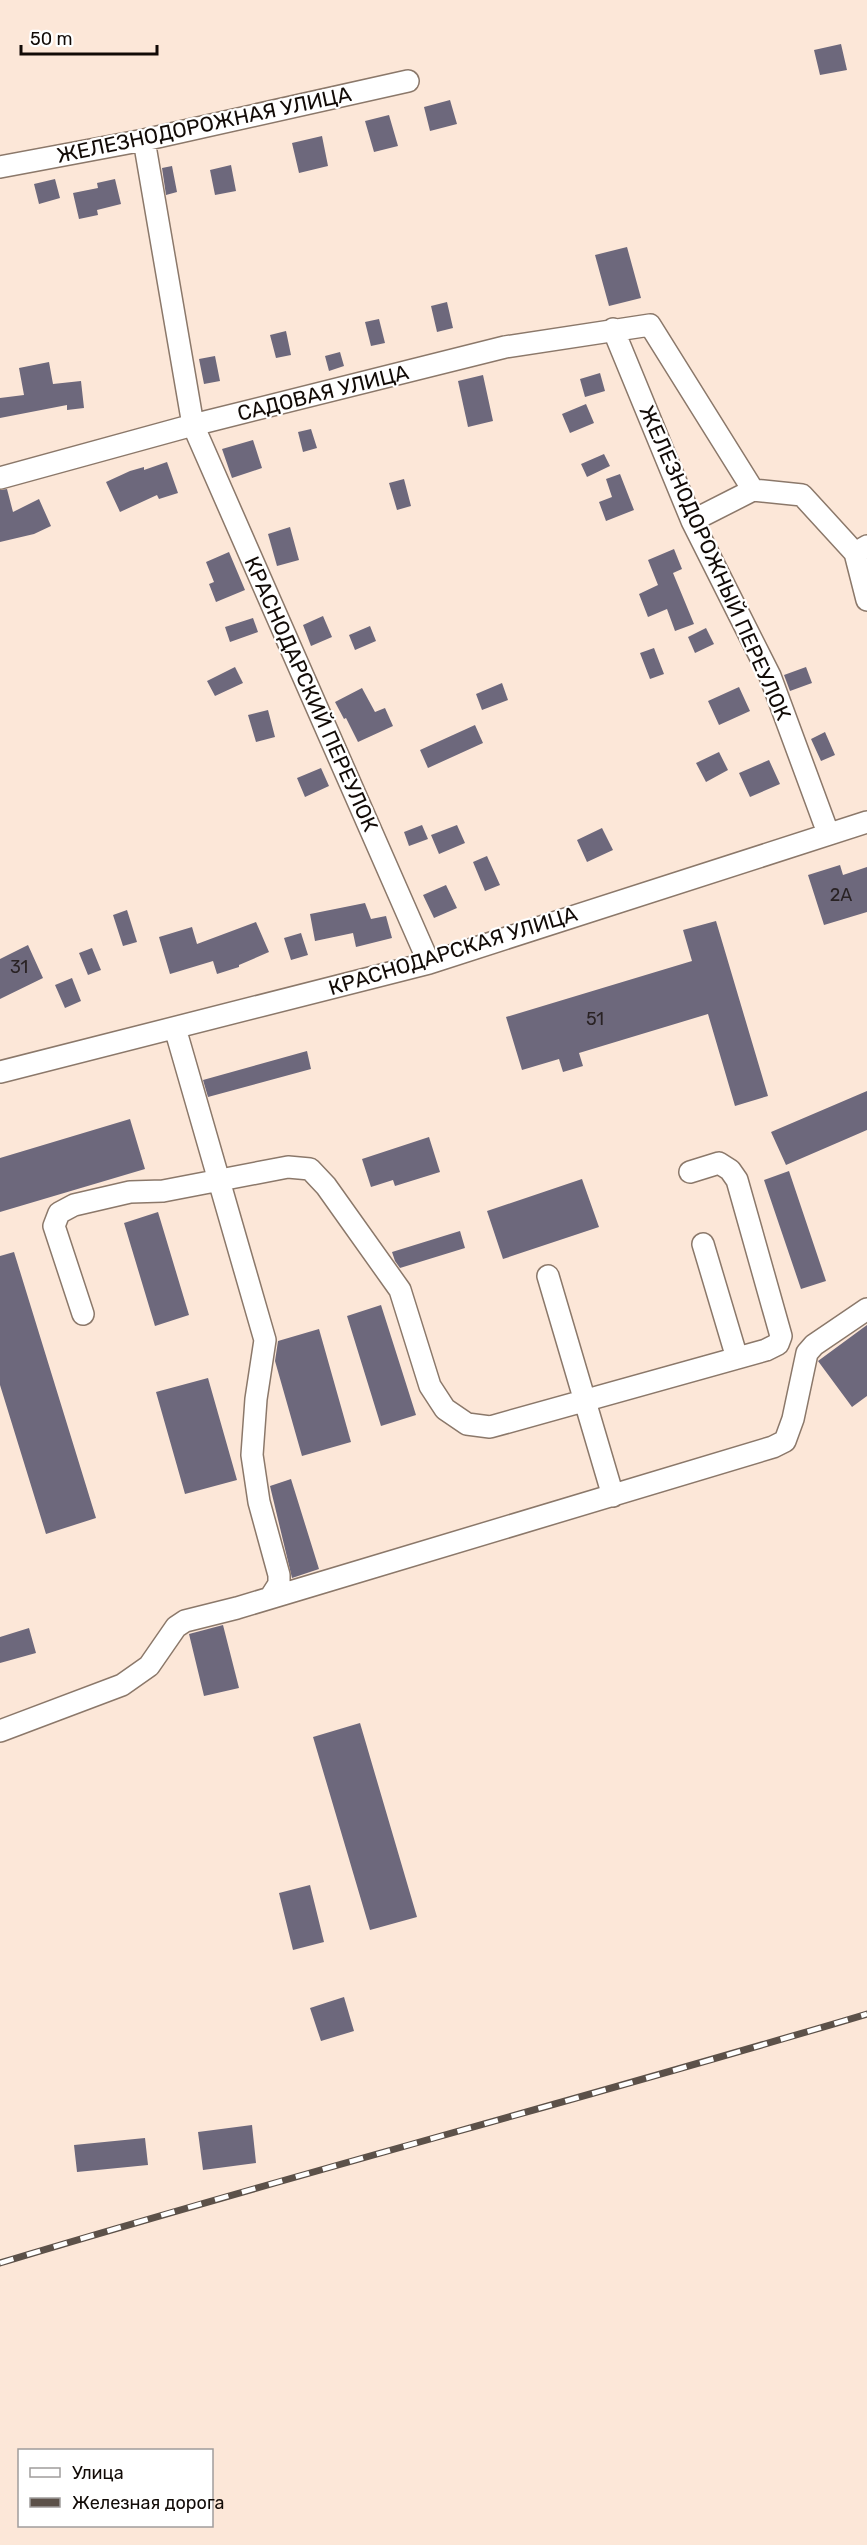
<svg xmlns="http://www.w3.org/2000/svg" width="867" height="2545" font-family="Rubik,sans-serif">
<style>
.building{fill:#6d687c}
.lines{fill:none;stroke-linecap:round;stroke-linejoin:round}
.minor-casing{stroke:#8b786a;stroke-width:24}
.minor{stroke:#fff;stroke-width:21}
.rail-casing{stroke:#5c5149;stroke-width:7}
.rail{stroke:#fff;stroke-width:4.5;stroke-dasharray:14;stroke-linecap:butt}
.labels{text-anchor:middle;stroke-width:4.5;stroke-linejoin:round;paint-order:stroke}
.number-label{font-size:18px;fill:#292224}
.street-label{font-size:21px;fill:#120b07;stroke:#fff}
</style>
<rect width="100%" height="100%" fill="#fce7d8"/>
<path class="building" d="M841,44L847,70L820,75L814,50Z
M450,100L457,124L430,131L424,107Z
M389,115L398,146L374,152L365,121Z
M322,136L328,166L299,173L292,143Z
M231,165L236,191L215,195L210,170Z
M172,166L177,192L166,195L162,168Z
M55,179L60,198L39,204L34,184Z
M115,179L121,204L97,210L98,215L79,219L73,193L98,188L97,183Z
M627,247L641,298L609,306L595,255Z
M447,302L453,328L437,332L431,306Z
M379,319L385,343L371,346L365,322Z
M286,331L291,355L276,358L270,335Z
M340,352L344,366L329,371L325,356Z
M215,356L220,381L204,384L199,359Z
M49,362L53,384L81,381L84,408L67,410V405L0,418V398L24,395L19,368Z
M600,373L605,391L585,397L580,379Z
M483,375L493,421L468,427L458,381Z
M586,404L594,423L570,433L562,414Z
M311,429L317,448L303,452L298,432Z
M253,440L262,468L232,478L222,449Z
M604,454L610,466L587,477L581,464Z
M167,462L178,493L159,499L157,495L120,512L106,482L130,471L144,467V470Z
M620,474L634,510L606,521L599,502L612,497L606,479Z
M404,479L411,506L397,510L389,483Z
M7,489L13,512L39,499L51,526L34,534L0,542V490Z
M290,527L299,560L277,566L268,534Z
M674,549L682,569L673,573L694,624L675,631L667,609L648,617L639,594L658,585L648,560Z
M229,552L245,590L216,602L209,584L214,582L206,562Z
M323,616L332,637L311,646L303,625Z
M253,618L258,632L230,642L225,627Z
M370,626L376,641L355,650L349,635Z
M706,628L714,644L695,653L688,637Z
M654,648L664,674L650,679L640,653Z
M235,667L243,683L215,696L207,681Z
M806,667L812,683L790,691L784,675Z
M502,683L508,700L482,710L476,694Z
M739,687L750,711L719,725L708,701Z
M362,688L375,712L385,708L393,726L358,742L346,718L344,719L335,702Z
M268,710L275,737L256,742L248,715Z
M475,725L483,743L428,768L420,750Z
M825,732L835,755L821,761L811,739Z
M719,752L728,770L706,782L696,763Z
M769,760L780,784L750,797L739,773Z
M321,768L329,786L305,797L297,778Z
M422,825L428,839L409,846L404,832Z
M457,825L465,843L439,854L431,835Z
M602,828L613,850L587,862L577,840Z
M487,856L500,885L485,891L473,862Z
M840,865L843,875L867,867V912L824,925L808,875Z
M446,885L457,908L434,918L423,895Z
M365,903L371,919L386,916L392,938L356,947L353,933L315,941L310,914Z
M127,910L137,942L123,946L113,915Z
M716,921L768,1096L735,1106L708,1014L579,1053L583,1066L563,1072L559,1059L522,1070L506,1017L692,961L683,930Z
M256,922L269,952L239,965V967L217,974L213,961L170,974L159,937L192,927L197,944Z
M301,933L308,955L291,960L284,938Z
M28,945L43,978L0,999V959Z
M92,948L101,970L88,975L79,953Z
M72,978L81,1001L65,1008L55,985Z
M307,1051L311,1069L208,1097L203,1080Z
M867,1091V1130L786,1165L771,1132Z
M130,1119L145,1169L0,1212V1158Z
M429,1137L440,1172L395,1186L393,1180L371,1187L362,1159Z
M789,1171L826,1281L801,1289L764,1180Z
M582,1179L599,1227L503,1259L487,1211Z
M158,1212L189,1315L155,1326L124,1223Z
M460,1231L465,1248L400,1268L395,1261L392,1252Z
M14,1252L96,1518L46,1534L0,1385V1256Z
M381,1305L416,1415L381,1426L347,1316Z
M867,1325V1396L852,1407L818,1361Z
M319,1329L351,1442L302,1456L275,1361L278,1341Z
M208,1378L237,1480L185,1494L156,1392Z
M291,1479L319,1569L292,1578L270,1486Z
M223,1625L239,1688L204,1696L189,1634Z
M29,1628L36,1653L0,1663V1637Z
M360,1723L417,1917L370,1930L313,1737Z
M310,1885L324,1942L293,1950L279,1893Z
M344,1997L354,2031L321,2041L310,2008Z
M252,2125L256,2163L203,2170L198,2132Z
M145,2138L148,2165L77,2172L74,2145Z"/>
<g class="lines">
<defs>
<path id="minor" d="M144,140L193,425L429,963
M0,167L144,140L408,81
M613,329L692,521L770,676L828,833
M0,478L193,425L505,347L650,325L753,490
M692,521L753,490L802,495L855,553L867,546
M855,553L867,600
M175,1028L265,1340L256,1399L252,1455L259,1502L279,1575V1584L270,1598
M0,1072L429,963L867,822
M703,1244L737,1358
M548,1276L613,1496
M83,1314L54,1226L59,1213L74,1205L130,1192L163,1191L288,1167L310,1169L326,1186L400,1290L430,1386L445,1409L467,1424L490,1427L766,1350L778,1344L781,1336L737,1180L730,1170L719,1163L690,1172
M0,1731L122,1685L149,1666L176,1627L185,1621L237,1608L773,1447L785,1441L793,1419L807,1353L814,1345L867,1309"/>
</defs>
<use href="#minor" class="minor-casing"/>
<use href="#minor" class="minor"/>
<defs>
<path id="rail" d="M0,2263C288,2176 579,2100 867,2014"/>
</defs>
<use href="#rail" class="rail-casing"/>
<use href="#rail" class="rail"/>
</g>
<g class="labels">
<g class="number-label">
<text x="841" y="901">2А</text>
<text x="19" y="973">31</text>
<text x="595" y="1025">51</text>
</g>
<g class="street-label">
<text transform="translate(204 125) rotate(-12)" y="7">ЖЕЛЕЗНОДОРОЖНАЯ УЛИЦА</text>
<text transform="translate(323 393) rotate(-14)" y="7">САДОВАЯ УЛИЦА</text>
<text transform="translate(715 563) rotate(66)" y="7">ЖЕЛЕЗНОДОРОЖНЫЙ ПЕРЕУЛОК</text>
<text transform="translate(311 694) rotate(66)" y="7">КРАСНОДАРСКИЙ ПЕРЕУЛОК</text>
<text transform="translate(453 951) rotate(-17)" y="7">КРАСНОДАРСКАЯ УЛИЦА</text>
</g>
</g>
<rect x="18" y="2449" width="195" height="78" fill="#ffffff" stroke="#a09d9c" stroke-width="1.5"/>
<rect x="30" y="2468" width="30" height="9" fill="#ffffff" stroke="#a09d9c" stroke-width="1.5"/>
<text x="72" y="2479" font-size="18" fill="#120b07">Улица</text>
<rect x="30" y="2498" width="30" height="9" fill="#5c5149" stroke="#a09d9c" stroke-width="1.5"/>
<text x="72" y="2509" font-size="18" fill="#120b07">Железная дорога</text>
<path d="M21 45v9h136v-9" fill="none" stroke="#120b07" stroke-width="3"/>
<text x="30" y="45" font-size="18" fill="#120b07" stroke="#ffffff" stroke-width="4.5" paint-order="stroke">50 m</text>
</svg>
